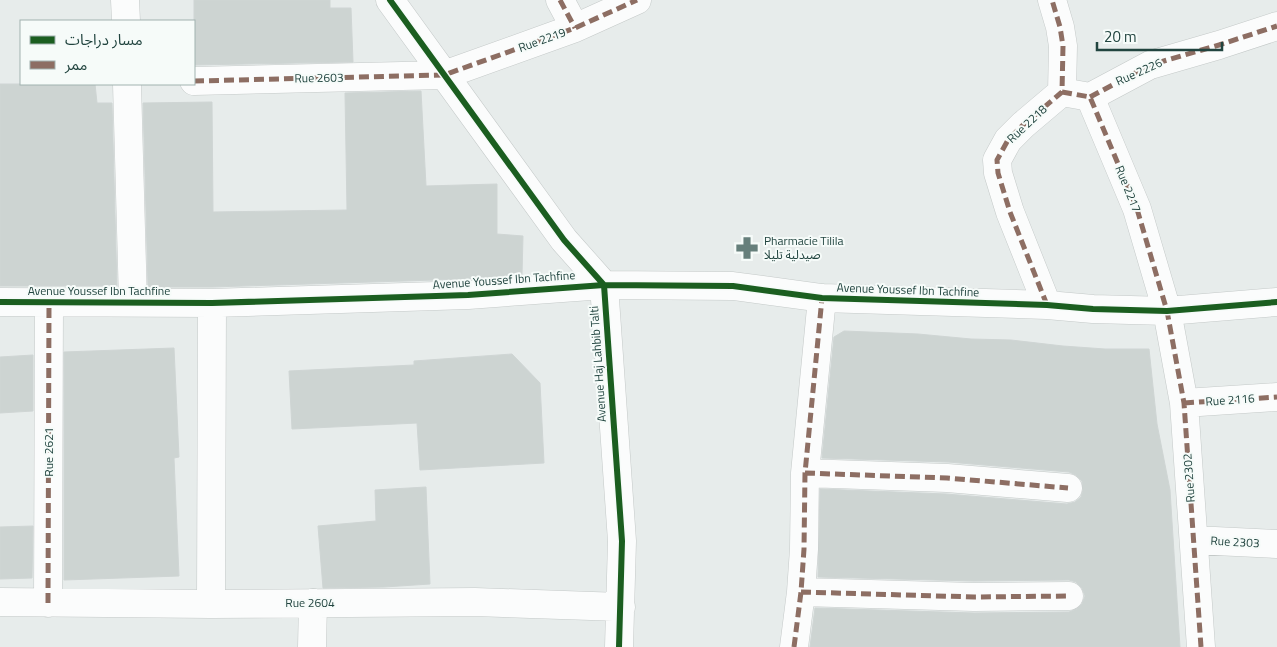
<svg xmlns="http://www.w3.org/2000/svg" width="1277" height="647" font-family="'Titillium Web','Noto Sans Arabic',sans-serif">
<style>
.building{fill:#cdd4d2;stroke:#cfd5d4}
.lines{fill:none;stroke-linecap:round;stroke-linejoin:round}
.minor-casing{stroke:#c4c9c8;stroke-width:29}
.minor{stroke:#fbfcfc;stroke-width:28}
.quiet{stroke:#8d6e63;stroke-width:5;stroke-dasharray:10 5;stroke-linecap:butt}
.cycleway-casing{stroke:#f6fbf9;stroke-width:9}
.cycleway{stroke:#1b5e20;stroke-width:6}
.labels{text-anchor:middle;stroke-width:4;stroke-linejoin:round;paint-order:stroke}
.street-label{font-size:12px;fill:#21443f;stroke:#f6fbf9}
.poi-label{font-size:12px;fill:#21443f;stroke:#f6fbf9;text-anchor:start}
</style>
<rect width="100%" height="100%" fill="#e7eceb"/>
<path class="building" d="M194,0H330V8H351L353,62L194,65Z
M0,84H95L97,103H112L117,286H0Z
M421,91L426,186L497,184V234L523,236L522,275L467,279L212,287H148L143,103L212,102L213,212L347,210L345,93Z
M844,331L918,334L971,339L1011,340L1063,346L1105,349H1149L1157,424L1170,490L1180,647H810L815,608L974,613L1069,612L1077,609L1082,604L1085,596L1082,588L1076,582L1069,580L974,581L818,577L820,489L946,494L1067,504L1075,502L1081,497L1083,490L1082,481L1076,475L1069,472L948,462L822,458L834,337Z
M174,348L179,457L174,458L179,576L64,580V352Z
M512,354L540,383L544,463L420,470L417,423L292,429L289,371L414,365V361Z
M33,355V411L0,413V357Z
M426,487L430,584L384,587L323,588L318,526L376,521L375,490Z
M33,526L32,578L0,579V527Z"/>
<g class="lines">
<defs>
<path id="minor" d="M125,0L126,21
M390,0L564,240L604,285L622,541L619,647
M560,0L575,28
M194,81L444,75L575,28L637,0
M127,84L133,302
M1062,92L1090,97L1137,209L1167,311L1184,403L1201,647
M1090,97L1150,65L1219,45L1277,26
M0,302L212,303L468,295L604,285L733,286L822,298L1047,305L1093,309L1167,311L1277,302
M1047,305L1010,212L998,173L997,160L1008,140L1023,125L1062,92L1063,46L1060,27L1052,0
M1184,403L1277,397
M805,473L947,478L1068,488
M1194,540L1277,544
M801,592L974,597L1069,596
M0,602L211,604L475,602L621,607
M48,603L49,302
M211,604L212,303
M312,647L313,603
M794,647L801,592L804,549L805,473L822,298"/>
</defs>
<use href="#minor" class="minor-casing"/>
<use href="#minor" class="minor"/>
<path class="quiet" d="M560,0L575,28
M194,81L444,75L575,28L637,0
M1062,92L1090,97L1137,209L1167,311L1184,403L1201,647
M1090,97L1150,65L1219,45L1277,26
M1047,305L1010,212L998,173L997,160L1008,140L1023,125L1062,92L1063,46L1060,27L1052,0
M1184,403L1277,397
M805,473L947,478L1068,488
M801,592L974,597L1069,596
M48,603L49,302
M794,647L801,592L804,549L805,473L822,298"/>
<defs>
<path id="cycleway" d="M390,0L564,240L604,285L622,541L619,647
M0,302L212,303L468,295L604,285L733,286L822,298L1047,305L1093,309L1167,311L1277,302"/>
</defs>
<use href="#cycleway" class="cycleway-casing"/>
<use href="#cycleway" class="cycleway"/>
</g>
<defs>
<symbol id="pharmacy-bare" viewBox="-9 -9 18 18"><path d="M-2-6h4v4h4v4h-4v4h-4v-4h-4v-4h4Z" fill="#667f7b" stroke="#f6fbf9" stroke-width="2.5" paint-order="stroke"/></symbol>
</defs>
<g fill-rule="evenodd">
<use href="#pharmacy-bare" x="731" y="232" width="32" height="32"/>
</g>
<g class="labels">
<g class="street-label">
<text transform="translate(542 40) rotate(-20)" y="4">Rue 2219</text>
<text transform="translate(1139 72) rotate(-24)" y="4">Rue 2226</text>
<text transform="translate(319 78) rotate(-1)" y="4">Rue 2603</text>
<text transform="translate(1027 124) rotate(-43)" y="4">Rue 2218</text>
<text transform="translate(1128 189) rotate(68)" y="4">Rue 2217</text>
<text transform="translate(504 280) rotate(-4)" y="4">Avenue Youssef Ibn Tachfine</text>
<text transform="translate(908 290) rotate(2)" y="4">Avenue Youssef Ibn Tachfine</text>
<text x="99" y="295">Avenue Youssef Ibn Tachfine</text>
<text transform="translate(598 364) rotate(-94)" y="4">Avenue Haj Lahbib Talti</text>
<text transform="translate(1230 400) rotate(-4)" y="4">Rue 2116</text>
<text transform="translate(49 452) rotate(-90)" y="4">Rue 2621</text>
<text transform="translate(1189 478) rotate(-94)" y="4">Rue 2302</text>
<text transform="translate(1235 542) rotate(3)" y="4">Rue 2303</text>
<text x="310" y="607">Rue 2604</text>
</g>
<g class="poi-label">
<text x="764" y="245">Pharmacie Tilila<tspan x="764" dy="14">صيدلية تليلا</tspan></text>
</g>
</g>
<rect x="20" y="20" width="175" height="65" fill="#f6fbf9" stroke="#a1b2af"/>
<rect x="30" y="36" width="25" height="8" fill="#1b5e20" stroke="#a1b2af"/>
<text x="65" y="45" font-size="15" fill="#21443f">مسار دراجات</text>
<rect x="30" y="61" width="25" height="8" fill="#8d6e63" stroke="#a1b2af"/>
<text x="65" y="70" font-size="15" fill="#21443f">ممر</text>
<path d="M1097 42v8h125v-8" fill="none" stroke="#21443f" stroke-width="2.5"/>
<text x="1104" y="42" font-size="15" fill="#21443f" stroke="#f6fbf9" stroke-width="4" paint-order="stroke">20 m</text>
</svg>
